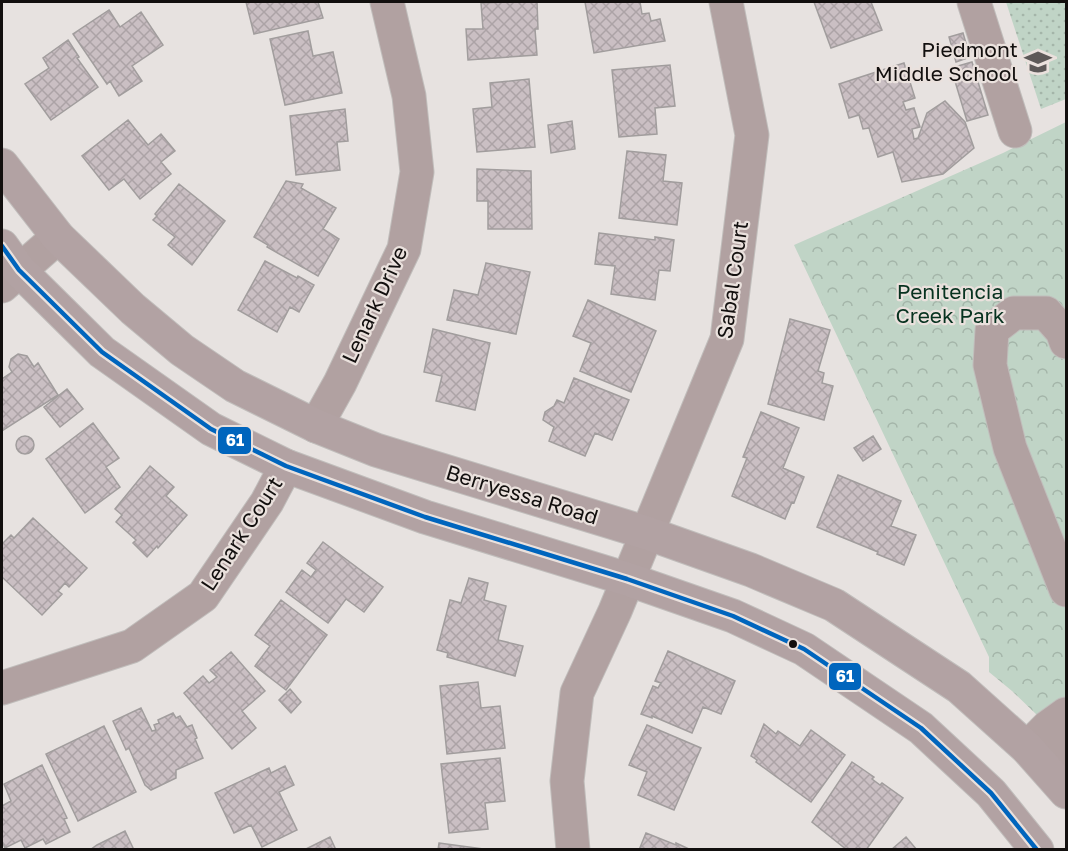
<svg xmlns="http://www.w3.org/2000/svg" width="1068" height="851" font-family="'Golos Text',sans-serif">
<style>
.grass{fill:url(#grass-dots)}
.park{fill:url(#park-crowns)}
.building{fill:url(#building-cross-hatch);stroke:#a19d9d;stroke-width:1.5}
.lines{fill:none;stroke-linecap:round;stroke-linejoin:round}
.minor-casing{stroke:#c0bdbb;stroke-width:35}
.major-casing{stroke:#c0bdbb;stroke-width:35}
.minor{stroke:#b1a1a1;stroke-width:33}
.major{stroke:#b2a2a3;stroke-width:33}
.bus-1-casing{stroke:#eae1dd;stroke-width:9}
.bus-1{stroke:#0065bd;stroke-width:4.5}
.bus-dot{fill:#120f0e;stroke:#eae1dd;stroke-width:2}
.labels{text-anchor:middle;stroke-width:4.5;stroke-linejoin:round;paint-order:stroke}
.poi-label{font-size:21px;fill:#120f0e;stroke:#eae1dd;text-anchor:end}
.street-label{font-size:21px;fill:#120f0e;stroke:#eae1dd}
.park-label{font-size:21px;fill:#07321f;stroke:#eae1dd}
.line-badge{stroke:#eae1dd;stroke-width:2}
.badge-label{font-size:16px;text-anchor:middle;font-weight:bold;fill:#fff}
</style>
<defs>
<pattern id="grass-dots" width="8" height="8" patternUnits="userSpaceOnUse" patternTransform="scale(1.5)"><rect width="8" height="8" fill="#c0d4c6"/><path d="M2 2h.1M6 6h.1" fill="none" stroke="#a4b5a9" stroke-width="1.8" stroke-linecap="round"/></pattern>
<pattern id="park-crowns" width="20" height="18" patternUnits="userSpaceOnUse" patternTransform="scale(1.5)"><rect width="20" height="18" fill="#c0d4c6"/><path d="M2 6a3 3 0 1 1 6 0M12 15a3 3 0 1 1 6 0" fill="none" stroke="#a4b5a9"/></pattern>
<pattern id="building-cross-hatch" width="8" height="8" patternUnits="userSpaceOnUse" patternTransform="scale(1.5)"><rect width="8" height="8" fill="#cabfc3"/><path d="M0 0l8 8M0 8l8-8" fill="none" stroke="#aca3a6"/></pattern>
</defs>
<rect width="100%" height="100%" fill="#e7e2e0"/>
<path class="grass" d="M1006,2H1066V99L1041,109Z"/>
<path class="park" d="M1066,122V743L1012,691L989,672V657L794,245L1003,153Z"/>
<path class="building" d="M246,2H318L323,18L254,34Z
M506,2H537L538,29H535L537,55L468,60L466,29H483L481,3Z
M585,2H640L642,14L649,13L651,21L660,19L665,41L594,53Z
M814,2H871L882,30L831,48Z
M109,10L120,27L141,12L163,45L132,66L142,81L119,96L110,81L107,84L73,34Z
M308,31L313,56L333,52L342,93L285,105L270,39Z
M963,33L970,57L956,62L949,37Z
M68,40L79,57L77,58L98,87L51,120L25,84L49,68L43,58Z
M972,62L988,115L967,121L951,68Z
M904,63L915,98L903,102L906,110L914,108L920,127L912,129L914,139L918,138L927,113L945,101L965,122L974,148L943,174L902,182L893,152L878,157L869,128L863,129L859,115L849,118L839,84Z
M670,65L675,106L655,108L657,134L619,137L612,70Z
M529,79L535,147L477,152L473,109L492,107L490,83Z
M345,109L348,141L337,142L340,170L296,175L290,116Z
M128,120L148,145L161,134L175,151L161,162L171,174L140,199L124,179L109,190L82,156Z
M572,121L575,149L551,153L548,125Z
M627,151L666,155L663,181L682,183L677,225L619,218Z
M477,169L531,171L532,229H488V201H477Z
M286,181L303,184L301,188L336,208L323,229L339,239L318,276L267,247L268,245L254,237Z
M179,184L225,221L192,265L168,245L175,237L153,220L157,216L155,214Z
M599,233L655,240V237L674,240L670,271L659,270L655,300L611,294L615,266L595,264Z
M265,261L297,278L298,276L314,285L299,312L290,307L277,332L238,310Z
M486,263L530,272L516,334L447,320L454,290L478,295Z
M588,300L656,331L631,392L580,371L591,343L573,336Z
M790,319L830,330L818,371L824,373L822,383L833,386L824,420L768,404Z
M433,329L490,343L475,410L436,401L442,376L424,372Z
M18,354L27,356L34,367L38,363L58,395L2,431V379L12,372L9,367L11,359Z
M574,378L629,400L612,440L595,433L585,456L549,441L554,427L543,420L545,412L554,406L557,400L564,403Z
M67,389L83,409L60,427L44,407Z
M761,412L799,428L783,468L804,477L794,503L792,502L785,519L732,496L747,458L743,457Z
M93,423L119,458L106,467L120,487L85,513L46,459Z
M873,436L881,449L863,461L854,448Z
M16 445a9 9 0 1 1 18 0a9 9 0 1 1-18 0Z
M150,466L174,487L166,496L187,515L158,548L157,546L147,557L133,543L136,540L116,522L122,515L115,509Z
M838,475L901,501L891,526L916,535L904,565L877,554L878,552L817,527Z
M33,518L87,568L69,587L65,583L58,591L62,594L42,615L2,577V544L11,535L14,538Z
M323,542L383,587L364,612L346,599L328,623L286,592L302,570L311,577L316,570L307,563Z
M469,578L488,583L484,600L506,606L498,640L523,646L515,676L447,657L448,653L437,650L450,600L461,603Z
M281,600L327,635L286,690L255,666L270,646L255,635Z
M668,651L735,681L721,714L703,707L692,733L652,716V718L641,714L653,686L658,688L661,683L655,681Z
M231,652L265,691L242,711L256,728L232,749L184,693L203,676L209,683L217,677L210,670Z
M478,682L481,708L500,706L505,748L447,754L440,686Z
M290,689L301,702L291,713L279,700Z
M141,708L152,731L156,730L154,725L159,723L158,720L173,713L176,718L180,716L187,727L192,725L197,738L195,739L203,758L176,770V778L151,790L145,785L129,748L126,750L113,721Z
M764,724L776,734L778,731L800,746L811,730L845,755L811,802L756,762L757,760L751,756Z
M647,725L701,748L674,810L638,795L647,772L629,765Z
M104,726L136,792L78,821L46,754Z
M500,758L505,801L485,803L488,829L449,833L441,764Z
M852,762L874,777L872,779L880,785L882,783L903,798L866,850H847L812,822Z
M42,765L67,818L64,819L70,832L46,844L43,839L25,848L21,840L5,848L2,841V806L11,801L4,784Z
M285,766L294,785L279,792L297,830L262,847L251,825L234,833L215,793L269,768L271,773Z
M125,831L134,850H90L97,845Z
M646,833L676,845V843L691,850H639Z
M330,837L336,850H304Z
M906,837L917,850H891Z
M439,843L491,850H438Z"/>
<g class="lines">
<defs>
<path id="minor" d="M974,2L1015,131
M2,286L58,237
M1066,342L1062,331L1046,313H1014L992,330L990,365L1010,448L1066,590
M316,426L340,383L404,249L417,172L409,96L387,2
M2,688L132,646L203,596L267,502L286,466
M1027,748L1048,727L1066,714
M1048,770L1066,749
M573,850L567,781L577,693L615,611L727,339L752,135L726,2"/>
<path id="major" d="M2,165L58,237L133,309L182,350L235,386L316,426L376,450L647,533L751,570L834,605L959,687L1027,748L1066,792
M2,246L19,270L102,352L211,429L286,466L425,517L627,579L733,616L804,649L921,728L991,793L1037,850"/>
</defs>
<use href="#minor" class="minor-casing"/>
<use href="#major" class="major-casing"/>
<use href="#minor" class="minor"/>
<use href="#major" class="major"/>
<defs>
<path id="bus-1" d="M2,246L19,270L102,352L211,429L286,466L425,517L627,579L733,616L804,649L921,728L991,793L1037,850"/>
</defs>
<use href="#bus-1" class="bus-1-casing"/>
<use href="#bus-1" class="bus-1"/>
</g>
<defs>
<symbol id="school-bare" viewBox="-9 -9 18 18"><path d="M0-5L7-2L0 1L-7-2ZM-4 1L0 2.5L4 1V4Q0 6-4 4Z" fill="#5d5958" stroke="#eae1dd" stroke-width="2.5" paint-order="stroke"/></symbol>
</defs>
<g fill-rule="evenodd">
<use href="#school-bare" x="1019" y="43" width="38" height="38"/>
</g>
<circle class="bus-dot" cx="793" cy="644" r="5"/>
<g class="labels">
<g class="poi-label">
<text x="1018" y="57">Piedmont<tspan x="1018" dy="24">Middle School</tspan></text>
</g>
<g class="street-label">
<text transform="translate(733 280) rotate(-82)" y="7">Sabal Court</text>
<text transform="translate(375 305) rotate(-65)" y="7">Lenark Drive</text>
<text transform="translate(522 495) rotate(17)" y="7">Berryessa Road</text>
<text transform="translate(242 534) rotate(-57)" y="7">Lenark Court</text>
</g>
<g class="park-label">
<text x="950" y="299">Penitencia<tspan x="950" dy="24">Creek Park</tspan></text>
</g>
</g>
<g class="line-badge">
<rect x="217" y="426" width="35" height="29" rx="6" fill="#0065bd"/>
<rect x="828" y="662" width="34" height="29" rx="6" fill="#0065bd"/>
</g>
<g class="badge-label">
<text x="235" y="446">61</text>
<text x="845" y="682">61</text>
</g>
<rect width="1068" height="851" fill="none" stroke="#120f0e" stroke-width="6"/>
</svg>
